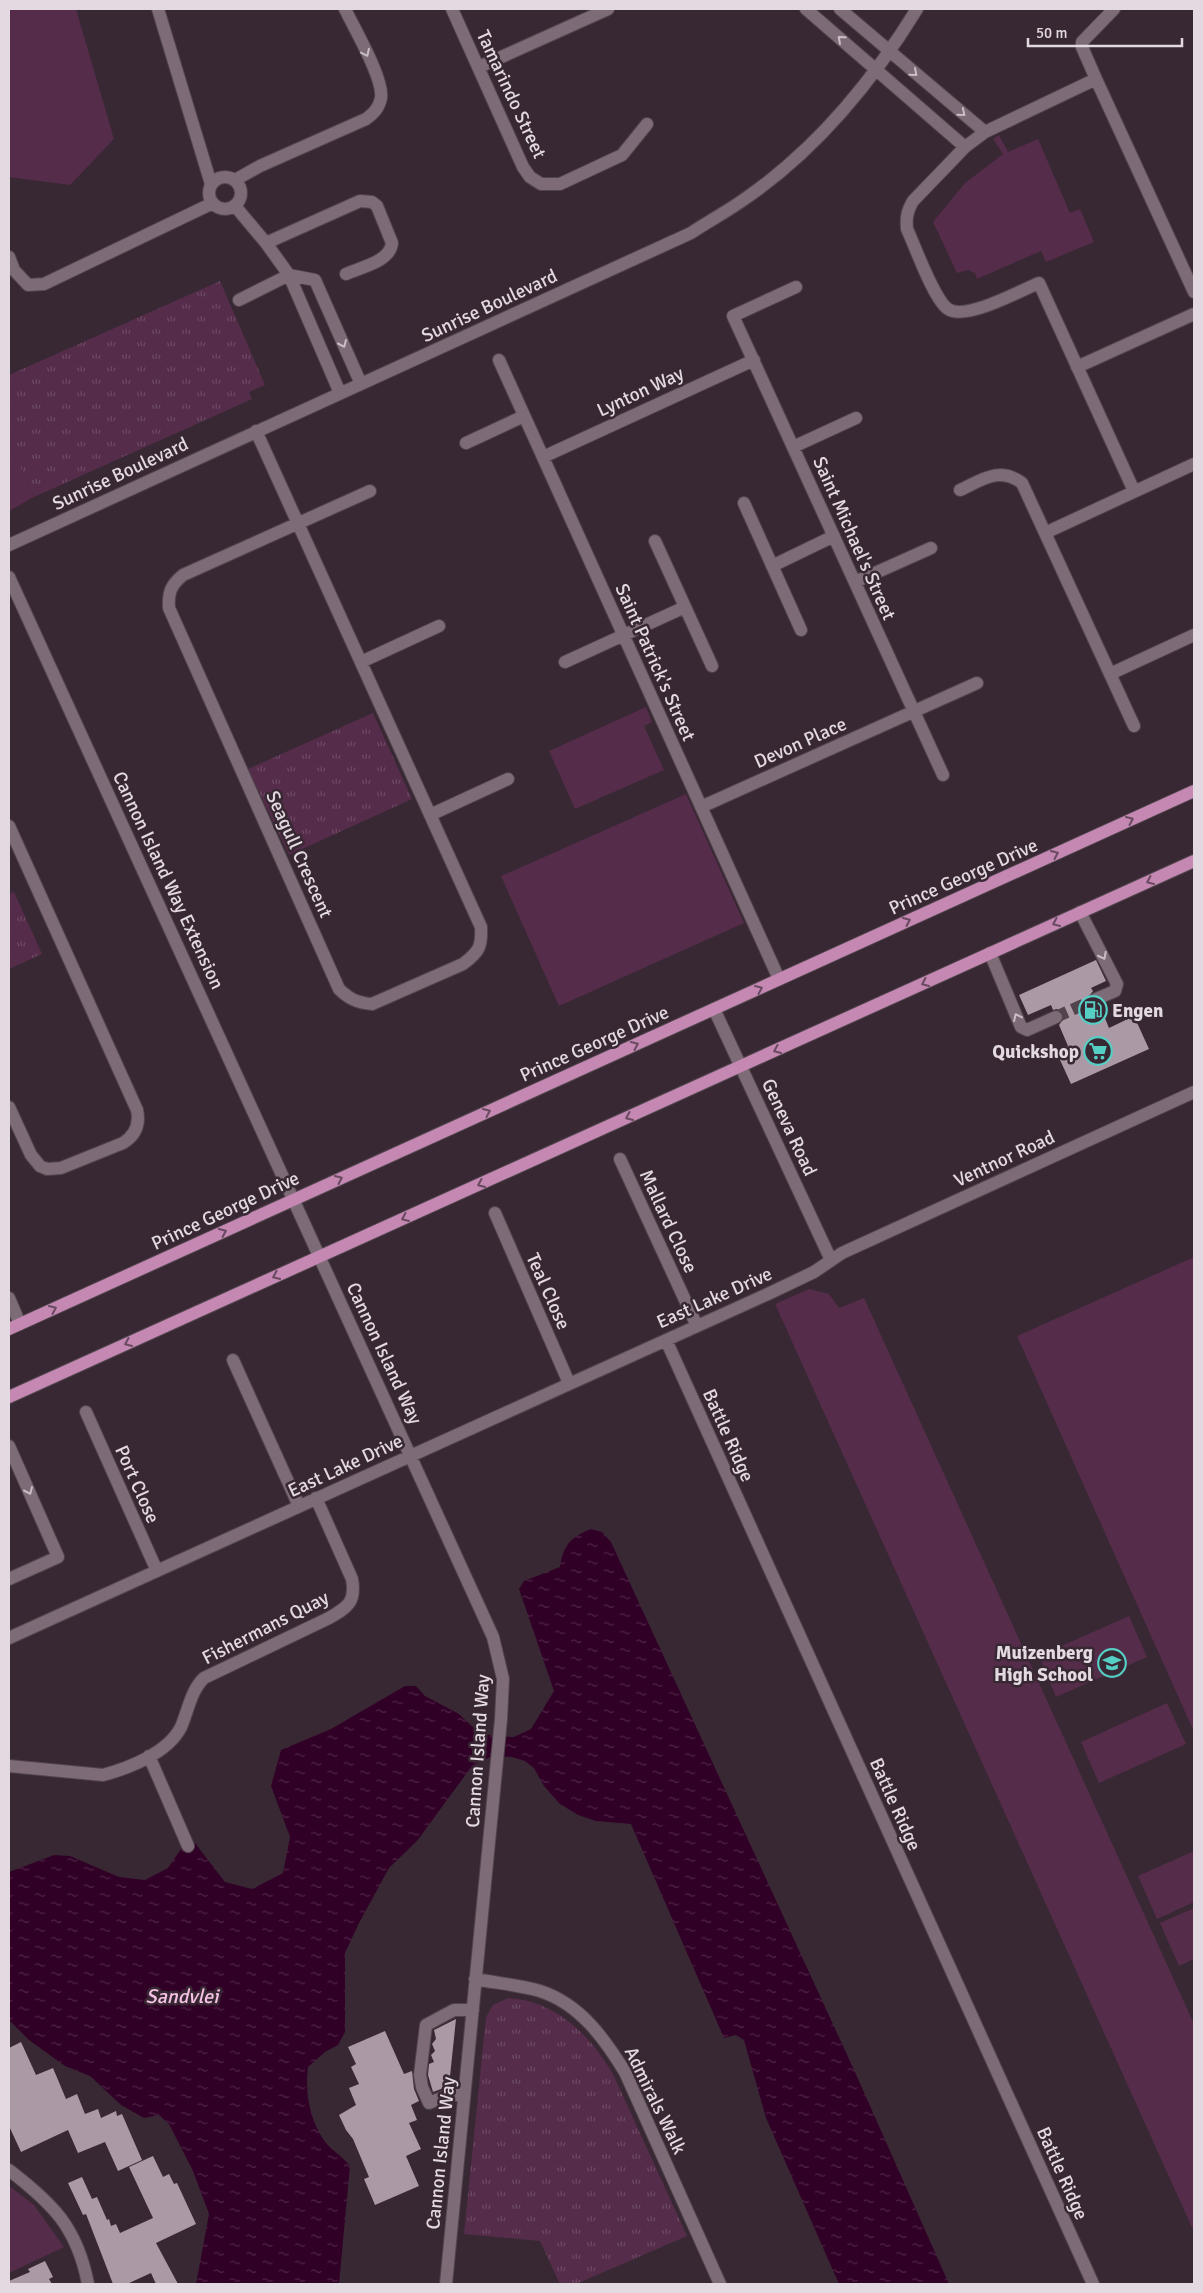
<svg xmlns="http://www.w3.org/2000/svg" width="1203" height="2293" font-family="Signika,sans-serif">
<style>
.grass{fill:#552c4a}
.park{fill:url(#park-tufts)}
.water{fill:url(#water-ripples)}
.building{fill:#ac99a6}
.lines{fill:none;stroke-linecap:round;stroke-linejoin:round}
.minor-tunnel{stroke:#52434d;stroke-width:12;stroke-dasharray:12 6;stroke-linecap:butt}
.minor-casing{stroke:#51454d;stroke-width:14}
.major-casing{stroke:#51454d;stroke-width:14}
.minor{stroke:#7d6b77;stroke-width:12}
.major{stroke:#c488b3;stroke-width:12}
.oneway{stroke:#cabec6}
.oneway2{stroke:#694a60}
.labels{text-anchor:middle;stroke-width:5;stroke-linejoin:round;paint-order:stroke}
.street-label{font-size:19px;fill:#e3d9e0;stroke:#382833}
.poi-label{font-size:19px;font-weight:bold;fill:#e3d9e0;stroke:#382833;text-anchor:end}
.water-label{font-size:20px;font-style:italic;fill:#f5c1e5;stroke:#382833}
</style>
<defs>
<pattern id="park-tufts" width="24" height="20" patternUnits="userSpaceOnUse" patternTransform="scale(1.25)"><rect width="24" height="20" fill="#552c4a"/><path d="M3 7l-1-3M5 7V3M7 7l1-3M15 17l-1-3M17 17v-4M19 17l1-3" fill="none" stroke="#6d4a64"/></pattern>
<pattern id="water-ripples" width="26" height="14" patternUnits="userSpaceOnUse" patternTransform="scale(1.25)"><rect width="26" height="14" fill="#310027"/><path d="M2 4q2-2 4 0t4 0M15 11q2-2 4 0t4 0" fill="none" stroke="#4f2546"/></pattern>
</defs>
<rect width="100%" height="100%" fill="#382833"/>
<path class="grass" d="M9,9H76L114,139L70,185L9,177Z
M999,135L1008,152L1038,139L1070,213L1080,209L1094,242L1046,262L1041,251L977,279L975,273L968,270L957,273L933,222L965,183L1003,154L993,139Z
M9,442L34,497L9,511Z
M646,707L652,722L644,726L664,770L575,809L549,751Z
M686,794L744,923L559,1006L501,876Z
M1194,1257V1732L1017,1336Z
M809,1289L829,1294L839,1308L864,1298L1194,2024V2232L775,1304Z
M1129,1616L1147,1657L1056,1697L1039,1656Z
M1167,1703L1186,1744L1099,1783L1081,1742Z
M1194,1851V1902L1157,1919L1138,1876Z
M1194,1908V1959L1179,1966L1160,1923Z
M9,2186L34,2205L64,2247L9,2273Z"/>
<path class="park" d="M220,281L265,385L249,392L252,399L34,497L9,442V375Z
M373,713L412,799L289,855L248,769Z
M14,892L42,954L9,969V894Z
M508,1998C556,2001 590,2035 613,2074L687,2236L576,2284H560L540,2241L464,2234L486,2017L493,2005Z"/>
<path class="water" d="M591,1529L602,1532L611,1542L855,2072L949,2284H839L766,2118L744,2040L736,2035L724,2038L631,1824L596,1821L578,1815L560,1804L544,1786L534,1768L525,1761L512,1757L492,1756L472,1766L417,1841L389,1868L359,1923L345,1953V2032L338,2045L325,2052L308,2067C305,2092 309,2117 323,2139C330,2150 342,2155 350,2166L339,2284H196L209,2214L193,2171L169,2124L159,2115L144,2118L121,2105L90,2076L65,2066L29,2040L9,2020V1872L54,1855L70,1856L119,1877L145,1880L168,1868L181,1849L195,1843L225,1882L252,1889L283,1873L290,1837L271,1786L281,1750L331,1729L405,1686H416L425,1696L459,1714L476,1730L492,1736L514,1737L531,1729L554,1691L519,1589L524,1581L560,1567C563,1545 571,1537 591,1529Z"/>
<path class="building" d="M1096,960L1106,981L1091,988L1093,991L1088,998L1089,1003L1095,1007L1100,1006L1109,1028L1134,1016L1149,1049L1071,1084L1056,1051L1068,1046L1059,1025L1064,1018L1063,1013L1057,1009L1053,1010L1051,1005L1028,1015L1019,995Z
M456,2019L449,2086L433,2092L428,2075L429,2064L434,2062L431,2055L435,2051L432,2044L436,2039L434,2030Z
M385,2031L404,2074L412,2071L414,2089L419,2101L411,2105L417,2120L409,2123L421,2149L406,2156L419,2186L375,2205L364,2179L369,2177L353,2139L346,2130L339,2115L356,2105L349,2088L359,2084L351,2067L356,2064L348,2047Z
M21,2042L36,2075L53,2068L66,2099L77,2094L85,2114L98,2109L101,2118L116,2111L117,2116L122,2114L142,2160L118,2171L105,2142L78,2153L68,2130L21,2152L9,2126V2048Z
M153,2156L163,2177L169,2174L174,2184L177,2183L196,2224L156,2243L178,2284H156L151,2273L127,2284H113L86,2214L83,2215L68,2183L82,2177L92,2199L97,2197L107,2220L109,2219L111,2226L116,2224L120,2233L153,2218L129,2167Z
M45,2261L53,2277L49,2279L52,2284H9V2281L30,2272L28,2269Z"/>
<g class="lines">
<path class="minor-tunnel" d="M1056,1017L1096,999"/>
<defs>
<path id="minor" d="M158,9L211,184
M452,9L523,167L530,177L541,184H560L622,155L647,124
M806,9L965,147
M840,9L985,132
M479,67L608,9
M1096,79L1082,47V42L1114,9
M209 193a16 16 0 1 1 32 0a16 16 0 1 1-32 0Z
M235,180L260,166L366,119C374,113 379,108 381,98C384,79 354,28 345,9
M235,206L266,243L289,275L340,393
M266,243L360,201L372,202L377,206L392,243C390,262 361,267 346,274
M9,257L14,270L28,285L44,284L213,203
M796,287L733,316L943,775
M239,300L289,275L315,280L361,384
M499,360L779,979
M1077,367L1194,314
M256,431C331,597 406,762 481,927C482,947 479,952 463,964L372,1004C358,1003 349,999 339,989L169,608C168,592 171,585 183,575L370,491
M466,443L524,416
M793,447L856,418
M543,457L754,360
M960,490C982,480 999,466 1022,483L1134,726
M1134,491L1039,283C1019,291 966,321 948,309C934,300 915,246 907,229C906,218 907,211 913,201L965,147L985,132L1096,79L1194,292
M744,503L801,630
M1045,533L1194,464
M655,541L712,666
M9,545L691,233C709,221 728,211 746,198C817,149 872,82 917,9
M772,566L834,536
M9,577L493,1637L503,1679L501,1719L446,2284
M855,582L931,548
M361,662L439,626
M565,662L685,607
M1110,674L1194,635
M701,807L977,683
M430,815L508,779
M9,826L137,1110C140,1124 136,1135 123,1143L61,1168L47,1169L40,1166L31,1155L9,1107
M1080,912L1117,984L1115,991L1096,999
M990,953L1021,1027L1027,1030L1056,1017
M714,1009L831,1260
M620,1159L697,1326
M495,1213L569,1383
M9,1298L20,1324
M666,1340L1093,2284
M233,1360L299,1506
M86,1412L157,1571
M9,1446L58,1557L9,1579
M9,1638L770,1293L814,1272L842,1253L1194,1092
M149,1756L188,1846
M9,1766L103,1775C129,1768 168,1753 181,1727C188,1711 191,1690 204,1678L329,1618C348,1607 356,1602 352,1579L316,1498
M475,1979C496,1983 520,1985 540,1991C580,2004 604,2038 625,2072L720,2284
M464,2096L451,2094L429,2103L422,2087L420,2075L426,2025L454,2010H473
M9,2170C53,2204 77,2227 88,2284"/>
<path id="major" d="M9,1329L1194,791
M9,1397L1194,861"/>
</defs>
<use href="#minor" class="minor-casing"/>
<use href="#major" class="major-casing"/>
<use href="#minor" class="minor"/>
<use href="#major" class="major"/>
</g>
<defs><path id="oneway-chevron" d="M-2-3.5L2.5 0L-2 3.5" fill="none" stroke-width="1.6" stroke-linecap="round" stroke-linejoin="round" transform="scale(1.25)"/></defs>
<g class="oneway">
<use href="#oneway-chevron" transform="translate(841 39) rotate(-139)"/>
<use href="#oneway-chevron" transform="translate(366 53) rotate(65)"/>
<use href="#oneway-chevron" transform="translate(914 73) rotate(41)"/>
<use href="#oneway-chevron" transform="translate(962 113) rotate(39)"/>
<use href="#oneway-chevron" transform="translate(343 344) rotate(66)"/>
<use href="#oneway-chevron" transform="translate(1103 956) rotate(63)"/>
<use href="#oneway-chevron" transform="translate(1017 1017) rotate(-115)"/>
<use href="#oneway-chevron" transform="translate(29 1491) rotate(66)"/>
</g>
<g class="oneway2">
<use href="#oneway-chevron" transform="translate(1130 820) rotate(-24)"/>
<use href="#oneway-chevron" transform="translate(1055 854) rotate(-24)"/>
<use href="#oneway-chevron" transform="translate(1150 881) rotate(156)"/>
<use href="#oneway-chevron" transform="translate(907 921) rotate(-24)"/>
<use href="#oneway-chevron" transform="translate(1056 923) rotate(156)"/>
<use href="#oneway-chevron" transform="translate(925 983) rotate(156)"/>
<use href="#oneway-chevron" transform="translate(759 989) rotate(-24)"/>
<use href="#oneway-chevron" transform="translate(635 1045) rotate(-24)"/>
<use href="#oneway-chevron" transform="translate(777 1050) rotate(156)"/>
<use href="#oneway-chevron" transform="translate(487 1112) rotate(-24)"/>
<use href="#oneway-chevron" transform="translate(629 1117) rotate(156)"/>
<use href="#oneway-chevron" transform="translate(339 1179) rotate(-24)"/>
<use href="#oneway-chevron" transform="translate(481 1184) rotate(156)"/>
<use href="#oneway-chevron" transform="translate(405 1218) rotate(156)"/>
<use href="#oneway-chevron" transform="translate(223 1232) rotate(-25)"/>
<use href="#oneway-chevron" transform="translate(276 1276) rotate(156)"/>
<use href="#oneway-chevron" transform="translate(53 1309) rotate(-24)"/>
<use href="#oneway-chevron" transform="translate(128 1343) rotate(156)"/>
</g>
<defs>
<symbol id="fuel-ring" viewBox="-11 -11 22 22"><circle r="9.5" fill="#382833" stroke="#55cec4" stroke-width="1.5"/><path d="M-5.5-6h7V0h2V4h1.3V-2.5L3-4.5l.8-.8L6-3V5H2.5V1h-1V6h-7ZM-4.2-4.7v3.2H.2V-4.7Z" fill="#55cec4"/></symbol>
<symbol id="supermarket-ring" viewBox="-11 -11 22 22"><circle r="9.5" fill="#382833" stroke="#55cec4" stroke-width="1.5"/><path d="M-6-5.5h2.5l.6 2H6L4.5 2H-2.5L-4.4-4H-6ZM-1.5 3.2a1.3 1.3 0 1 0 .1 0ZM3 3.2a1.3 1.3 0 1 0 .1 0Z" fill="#55cec4"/></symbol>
<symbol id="school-ring" viewBox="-11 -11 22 22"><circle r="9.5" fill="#382833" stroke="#55cec4" stroke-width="1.5"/><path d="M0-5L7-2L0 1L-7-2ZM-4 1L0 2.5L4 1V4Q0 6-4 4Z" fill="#55cec4"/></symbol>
</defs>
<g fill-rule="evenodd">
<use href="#fuel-ring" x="1077" y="994" width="32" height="32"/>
<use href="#supermarket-ring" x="1082" y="1035" width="32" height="32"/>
<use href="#school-ring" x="1096" y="1647" width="32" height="32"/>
</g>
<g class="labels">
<g class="street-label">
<text transform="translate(512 94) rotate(65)" y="7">Tamarindo Street</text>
<text transform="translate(489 305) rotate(-25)" y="7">Sunrise Boulevard</text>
<text transform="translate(640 391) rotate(-25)" y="7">Lynton Way</text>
<text transform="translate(120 473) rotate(-25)" y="7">Sunrise Boulevard</text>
<text transform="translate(855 538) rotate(66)" y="7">Saint Michael's Street</text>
<text transform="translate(656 662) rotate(66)" y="7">Saint Patrick's Street</text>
<text transform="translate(800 742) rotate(-24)" y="7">Devon Place</text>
<text transform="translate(300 854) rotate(66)" y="7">Seagull Crescent</text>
<text transform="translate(963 876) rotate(-24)" y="7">Prince George Drive</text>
<text transform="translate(169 880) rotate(65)" y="7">Cannon Island Way Extension</text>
<text transform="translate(594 1043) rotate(-24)" y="7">Prince George Drive</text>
<text transform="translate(790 1127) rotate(65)" y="7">Geneva Road</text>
<text transform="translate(1004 1158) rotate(-25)" y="7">Ventnor Road</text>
<text transform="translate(225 1210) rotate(-25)" y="7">Prince George Drive</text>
<text transform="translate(669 1221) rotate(65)" y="7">Mallard Close</text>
<text transform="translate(549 1291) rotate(66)" y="7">Teal Close</text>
<text transform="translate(714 1297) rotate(-24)" y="7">East Lake Drive</text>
<text transform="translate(385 1353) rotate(65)" y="7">Cannon Island Way</text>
<text transform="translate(729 1435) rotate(66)" y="7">Battle Ridge</text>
<text transform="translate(345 1465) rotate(-25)" y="7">East Lake Drive</text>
<text transform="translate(138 1484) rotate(66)" y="7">Port Close</text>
<text transform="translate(265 1627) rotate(-27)" y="7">Fishermans Quay</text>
<text transform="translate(477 1751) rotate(-86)" y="7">Cannon Island Way</text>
<text transform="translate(896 1804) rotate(66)" y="7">Battle Ridge</text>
<text transform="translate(656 2100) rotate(64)" y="7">Admirals Walk</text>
<text transform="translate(440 2153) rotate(-84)" y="7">Cannon Island Way</text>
<text transform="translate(1063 2173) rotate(66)" y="7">Battle Ridge</text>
</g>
<g class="poi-label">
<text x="1112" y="1017" text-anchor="start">Engen</text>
<text x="1079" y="1058">Quickshop</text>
<text x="1093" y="1659">Muizenberg<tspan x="1093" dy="22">High School</tspan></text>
</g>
<g class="water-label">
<text x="182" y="2003">Sandvlei</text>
</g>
</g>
<rect width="1203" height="2293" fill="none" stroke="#e3d9e0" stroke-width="20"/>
<path d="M1028 38v8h154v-8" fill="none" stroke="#e3d9e0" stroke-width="2.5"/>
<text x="1036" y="38" font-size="15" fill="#e3d9e0" stroke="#382833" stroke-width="4" paint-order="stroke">50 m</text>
</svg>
